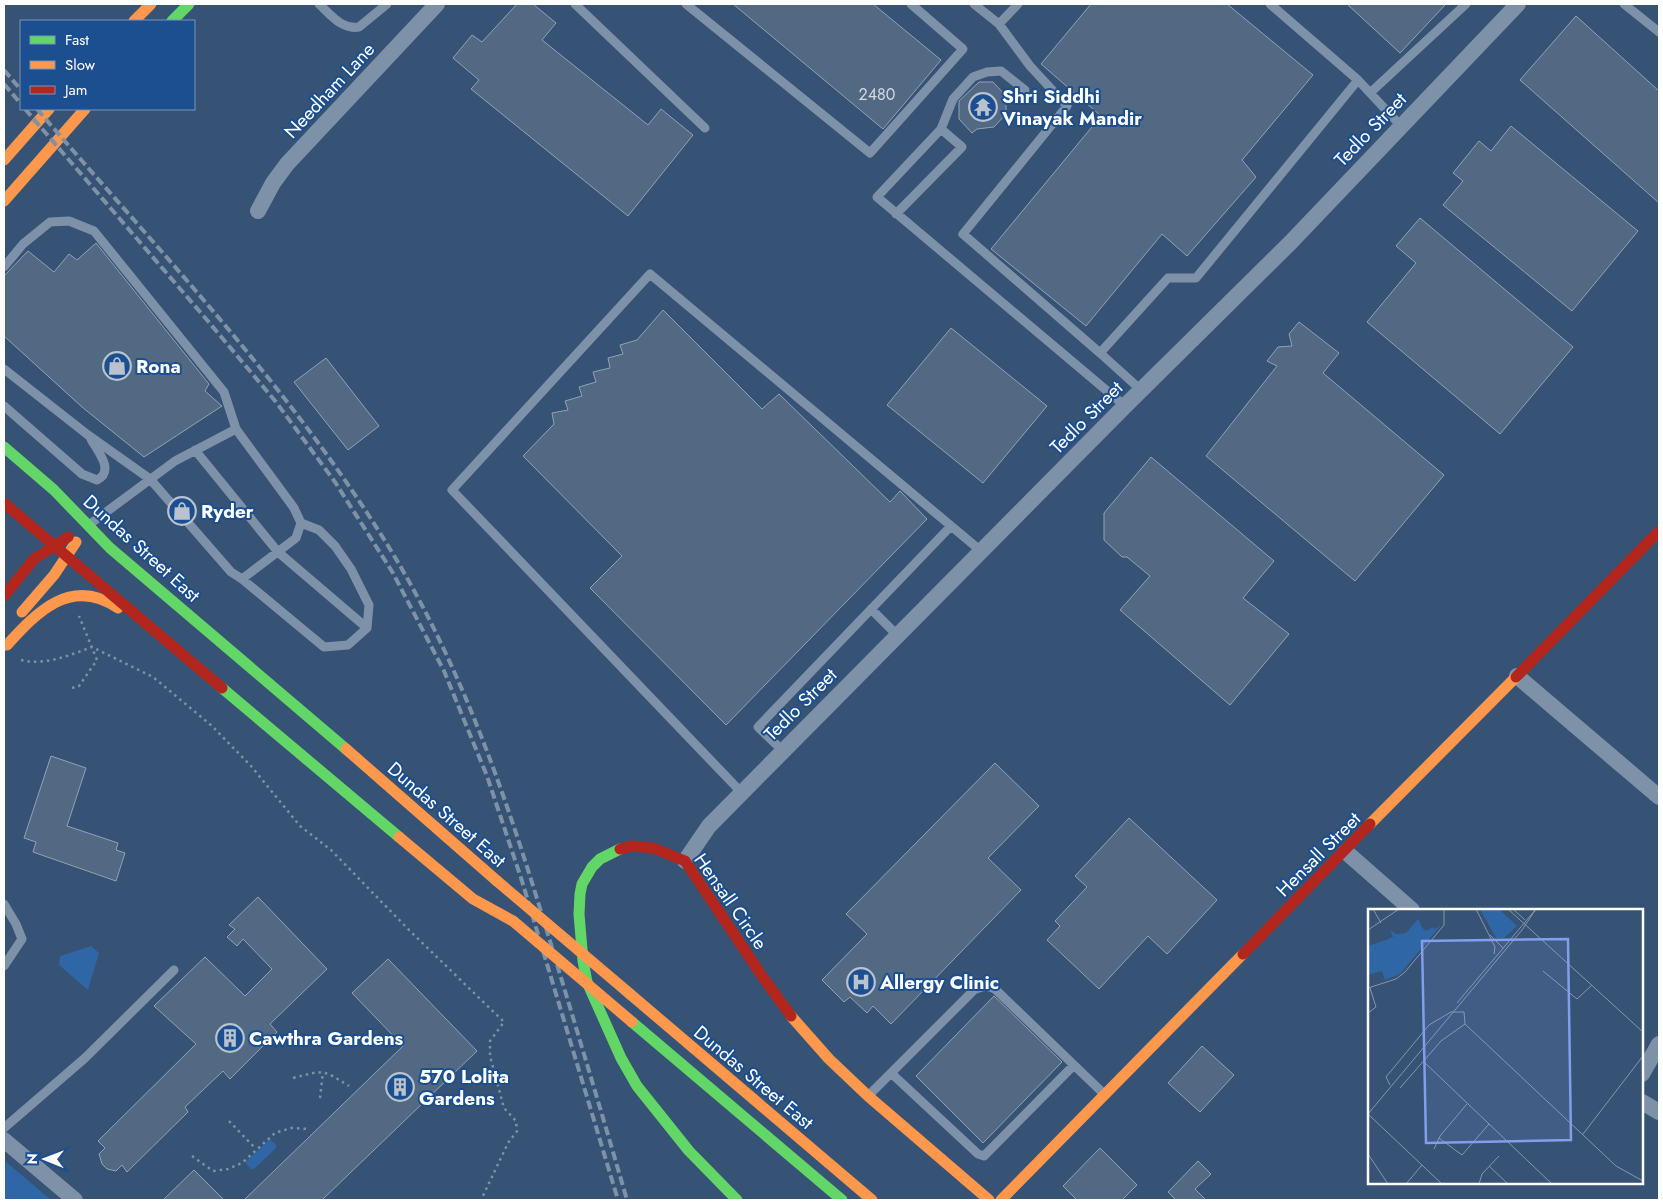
<svg xmlns="http://www.w3.org/2000/svg" width="1663" height="1204" font-family="Jost,sans-serif">
<style>
.green{fill:#2f66a5}
.building{fill:#526984;stroke:#92a2b6}
.lines{fill:none;stroke-linecap:round;stroke-linejoin:round}
.path{stroke:#7d92a8;stroke-width:2.5;stroke-dasharray:2.5 4;stroke-linecap:butt}
.lane{stroke:#7d92a8;stroke-width:9}
.street{stroke:#7d92a8;stroke-width:16}
.fast{stroke:#63d668;stroke-width:11}
.slow{stroke:#ff974d;stroke-width:11}
.jam{stroke:#b3261e;stroke-width:11}
.rail{stroke:#7e92a7;stroke-width:4;stroke-dasharray:9 4;stroke-linecap:butt}
.slow-bridge{stroke:#ff974d;stroke-width:11}
.labels{text-anchor:middle;stroke-width:4;stroke-linejoin:round;paint-order:stroke}
.number-label{font-size:16px;fill:#d4dae0}
.street-label{font-size:19px;fill:#fff;stroke:#1b4f8f}
.poi-label{font-size:19px;font-weight:bold;fill:#fff;stroke:#1b4f8f;text-anchor:start}
.inset-road{fill:none;stroke:#8697ac;stroke-width:1}
.view{fill:#839eea;fill-opacity:0.15;stroke:#839eea;stroke-width:2.5}
.inset-edge{fill:none;stroke:#fff;stroke-width:2.5}
</style>
<rect width="100%" height="100%" fill="#365274"/>
<path class="green" d="M91,946L99,953L88,990L59,965L60,956Z
M270,1139L276,1145V1148L254,1169H251L245,1162Z
M4,1160L51,1200H4Z"/>
<path class="building" d="M517,4H533L556,23L542,40L648,125L661,109L693,135L628,216L471,89L479,80L453,58L472,35L482,42Z
M733,4H873L941,60L883,129Z
M1091,4H1227L1313,75L1242,160L1256,177L1187,256L1162,234L1086,326L991,249L1101,116L1041,64Z
M1347,4H1446L1400,53Z
M1576,16L1659,91V203L1520,80Z
M979,82H993L1006,96V114L994,127L977,129L972,133L959,119V101Z
M1511,126L1638,231L1572,311L1443,205L1463,181L1453,173L1479,141L1491,151Z
M1420,218L1573,347L1500,434L1367,322L1416,263L1396,246Z
M96,243L209,384L205,391L222,406L144,457L82,407L4,336V276L28,251L54,272L69,254L77,260Z
M663,310L762,409L779,394L890,502L900,491L927,519L726,725L590,588L622,556L523,456L554,424L552,413L568,410L565,401L582,396L579,387L596,382L593,372L610,368L608,358L623,354L620,345L637,340Z
M1299,322L1339,353L1323,373L1444,475L1355,581L1206,456L1277,366L1267,361L1278,347L1292,346L1289,334Z
M951,328L1047,406L983,483L887,405Z
M326,358L379,426L348,450L294,382Z
M1151,457L1274,561L1243,598L1289,634L1230,705L1120,610L1150,576L1127,557H1122L1104,540V513Z
M51,756L86,768L67,826L118,843L116,850L125,853L116,881L33,852L36,842L24,838Z
M995,763L1039,806L988,858L1021,890L891,1024L873,1006L867,1013L850,997L844,1002L822,980L867,934L846,914Z
M1129,818L1217,900L1167,954L1148,936L1099,989L1047,940L1060,926L1055,921L1087,887L1075,876Z
M258,897L327,969L270,1024L277,1032L230,1079L223,1071L185,1107L188,1112L127,1172L122,1165L116,1171L107,1169L102,1164L99,1154L105,1148L98,1141L196,1044L154,1006L205,957L245,996L272,969L243,939L237,946L227,937L235,929L229,925Z
M388,959L477,1051L322,1200H244L403,1046L352,993Z
M994,996L1062,1062L983,1143L916,1076Z
M1202,1046L1234,1075L1200,1112L1168,1083Z
M1100,1148L1137,1185L1122,1200H1077L1063,1186Z
M1198,1161L1211,1174L1195,1189L1206,1200H1176L1168,1192Z
M194,1170L224,1200H163Z"/>
<g class="lines">
<path class="path" d="M21,660C45,666 70,655 92,647L153,677L212,726L251,766L300,826L331,850L410,931L504,1022L490,1041V1056L504,1108L516,1121L517,1131L508,1143L481,1200
M72,688L79,686L97,660L79,616
M293,1078C324,1070 322,1069 349,1086
M320,1098L323,1072
M229,1121L256,1149
M192,1156L213,1171L228,1169L242,1163L275,1133L291,1128L309,1129"/>
<path class="lane" d="M319,4C331,15 342,30 359,27L387,4
M575,4L705,128
M686,4L870,153L963,49L911,4
M974,4L999,24
M1018,4L999,24L1030,66L1067,106L963,234L1100,353
M1270,4L1358,80L1401,126
M1624,4L1659,32
M1025,90L1001,71L987,72L973,77L953,99L941,129L877,197L1125,406
M1370,93L1466,4
M896,214L962,147L941,129
M4,267L23,244L50,222L69,221L94,231L224,392L236,429L294,508L301,523L319,530L335,546L351,569L369,605L367,628L348,645L324,647L242,579L231,572L150,479L88,435L4,369
M1141,390L1100,353L1168,278H1196L1358,80
M4,406L82,474L97,480C115,471 98,452 91,439
M195,450L278,552L367,628
M90,524L175,461L236,429
M242,579L296,538L301,523
M871,609L897,635
M783,751L758,727L951,526
M741,792L452,490L650,274L981,551
M4,904L16,924L22,939L4,966
M891,1073L978,1154L984,1156L1074,1065
M869,1095L974,990C983,986 986,985 995,989L1103,1093
M4,1128L85,1058L174,970"/>
<path class="street" d="M258,211L273,183L287,164L437,4
M1517,676L1659,797
M1346,852L1412,910
M685,861L709,826L1125,406L1291,242L1518,4
M1642,1074L1659,1044
M1642,1102L1659,1112
M4,1140L75,1200"/>
<path class="fast" d="M172,21L189,4
M4,447L54,490L110,548L346,749
M222,688L399,837
M620,849L600,859L592,867L582,884L580,894L579,914L583,961L587,982L621,1058L637,1086L689,1151L737,1200
M632,1022L842,1200"/>
<path class="slow" d="M134,21L151,4
M4,160L49,109
M4,201L85,109
M22,612L54,575L76,542
M4,645H7C37,612 71,576 118,608
M346,749L497,881
M1370,824L1516,677
M399,837L473,899L513,921
M630,994L872,1200
M791,1016L829,1059L868,1096L989,1200
M1001,1200L1243,954"/>
<path class="jam" d="M4,503L222,688
M4,596L34,559L68,537
M1516,677L1659,531
M620,849L632,846L653,848L685,861L764,979L791,1016
M1243,954L1370,824"/>
<path class="rail" d="M4,70L21,90
M4,84L21,104
M25,109L207,320L276,402L335,482L393,573L444,671L487,776L522,881L618,1200
M37,109C163,256 300,397 399,564C470,685 513,818 553,951C578,1034 603,1117 627,1200"/>
<path class="slow-bridge" d="M497,881L630,994
M513,921L632,1022"/>
</g>
<defs>
<symbol id="temple-ring" viewBox="-11 -11 22 22"><circle r="9.5" fill="#1b4f8f" stroke="#b9c2ce" stroke-width="1.5"/><path d="M0-6L5-2H3V0L6.5 2.5H4V6H1.5V3h-3V6H-4V2.5H-6.5L-3 0V-2H-5Z" fill="#b9c2ce"/></symbol>
<symbol id="shop-ring" viewBox="-11 -11 22 22"><circle r="9.5" fill="#1b4f8f" stroke="#b9c2ce" stroke-width="1.5"/><path d="M-5-2.5h2.3a2.7 3.5 0 0 1 5.4 0H5L5.5 6h-11ZM-1.5-2.5h3a1.5 2.3 0 0 0-3 0Z" fill="#b9c2ce"/></symbol>
<symbol id="hospital-ring" viewBox="-11 -11 22 22"><circle r="9.5" fill="#1b4f8f" stroke="#b9c2ce" stroke-width="1.5"/><path d="M-5-5h3v3.5h4V-5h3V5h-3V1.5h-4V5h-3Z" fill="#b9c2ce"/></symbol>
<symbol id="building-ring" viewBox="-11 -11 22 22"><circle r="9.5" fill="#1b4f8f" stroke="#b9c2ce" stroke-width="1.5"/><path d="M-4-6H4V6H1V3H-1V6H-4ZM-2.5-4.3h1.7v1.8h-1.7ZM.8-4.3h1.7v1.8H.8ZM-2.5-1h1.7V.8h-1.7ZM.8-1h1.7V.8H.8Z" fill="#b9c2ce"/></symbol>
</defs>
<g fill-rule="evenodd">
<use href="#temple-ring" x="967" y="91" width="32" height="32"/>
<use href="#shop-ring" x="101" y="350" width="32" height="32"/>
<use href="#shop-ring" x="166" y="495" width="32" height="32"/>
<use href="#hospital-ring" x="845" y="966" width="32" height="32"/>
<use href="#building-ring" x="214" y="1022" width="32" height="32"/>
<use href="#building-ring" x="384" y="1071" width="32" height="32"/>
</g>
<g class="labels">
<g class="number-label">
<text x="877" y="100">2480</text>
</g>
<g class="street-label">
<text transform="translate(329 90) rotate(-47)" y="7">Needham Lane</text>
<text transform="translate(1370 129) rotate(-46)" y="7">Tedlo Street</text>
<text transform="translate(1086 417) rotate(-45)" y="7">Tedlo Street</text>
<text transform="translate(142 548) rotate(42)" y="7">Dundas Street East</text>
<text transform="translate(800 704) rotate(-45)" y="7">Tedlo Street</text>
<text transform="translate(447 814) rotate(41)" y="7">Dundas Street East</text>
<text transform="translate(1318 854) rotate(-45)" y="7">Hensall Street</text>
<text transform="translate(731 901) rotate(55)" y="7">Hensall Circle</text>
<text transform="translate(754 1077) rotate(40)" y="7">Dundas Street East</text>
</g>
<g class="poi-label">
<text x="1002" y="103">Shri Siddhi<tspan x="1002" dy="22">Vinayak Mandir</tspan></text>
<text x="136" y="373">Rona</text>
<text x="201" y="518">Ryder</text>
<text x="880" y="989">Allergy Clinic</text>
<text x="249" y="1045">Cawthra Gardens</text>
<text x="419" y="1083">570 Lolita<tspan x="419" dy="22">Gardens</tspan></text>
</g>
</g>
<g transform="translate(1368 909)">
<rect width="275" height="275" fill="#365274"/>
<path d="M112,0H131L149,17L136,29H128Z" fill="#2f66a5"/>
<path d="M50,10L57,23L65,18L67,22L23,32L21,29L25,28L22,21L28,25L38,24Z" fill="#2f66a5"/>
<path d="M73,16L32,65L17,71L14,62L0,66V37L49,20L63,22Z" fill="#2f66a5"/>
<path class="inset-road" d="M5,0L13,14M108,0L127,38L126,45M140,0L275,123M145,0L157,11M0,21L31,0M122,26L135,39M175,62L209,90L224,76M0,79L28,70L37,63L76,16V0M89,94L168,0M0,104L8,98L2,79M97,115L248,257L275,272M56,153L184,275M22,176L18,168L61,116L83,103H96L97,115L73,132L32,179M0,205L74,275M0,205L154,21L168,0M215,225L275,147M71,229L94,246L121,215M66,240L72,227L99,195M0,245L20,275M121,257L140,275M38,275L54,256M111,275L114,265L131,247"/>
<path class="view" d="M200,30L203,231L58,234L54,32Z"/>
<rect width="275" height="275" class="inset-edge"/>
</g>
<rect width="1663" height="1204" fill="none" stroke="#ffffff" stroke-width="10"/>
<rect x="20" y="20" width="175" height="90" fill="#1b4f8f" stroke="#7695bc"/>
<rect x="30" y="36" width="25" height="8" fill="#63d668" stroke="#7695bc"/>
<text x="65" y="45" font-size="15" fill="#ffffff">Fast</text>
<rect x="30" y="61" width="25" height="8" fill="#ff974d" stroke="#7695bc"/>
<text x="65" y="70" font-size="15" fill="#ffffff">Slow</text>
<rect x="30" y="86" width="25" height="8" fill="#b3261e" stroke="#7695bc"/>
<text x="65" y="95" font-size="15" fill="#ffffff">Jam</text>
<g transform="translate(45 1159) rotate(271)" stroke="#1b4f8f" stroke-width="4" paint-order="stroke">
<path d="M0-4L9 19L0 12L-9 19Z" fill="#ffffff"/>
<text y="-8" font-size="14" font-weight="bold" text-anchor="middle" fill="#ffffff">N</text>
</g>
</svg>
